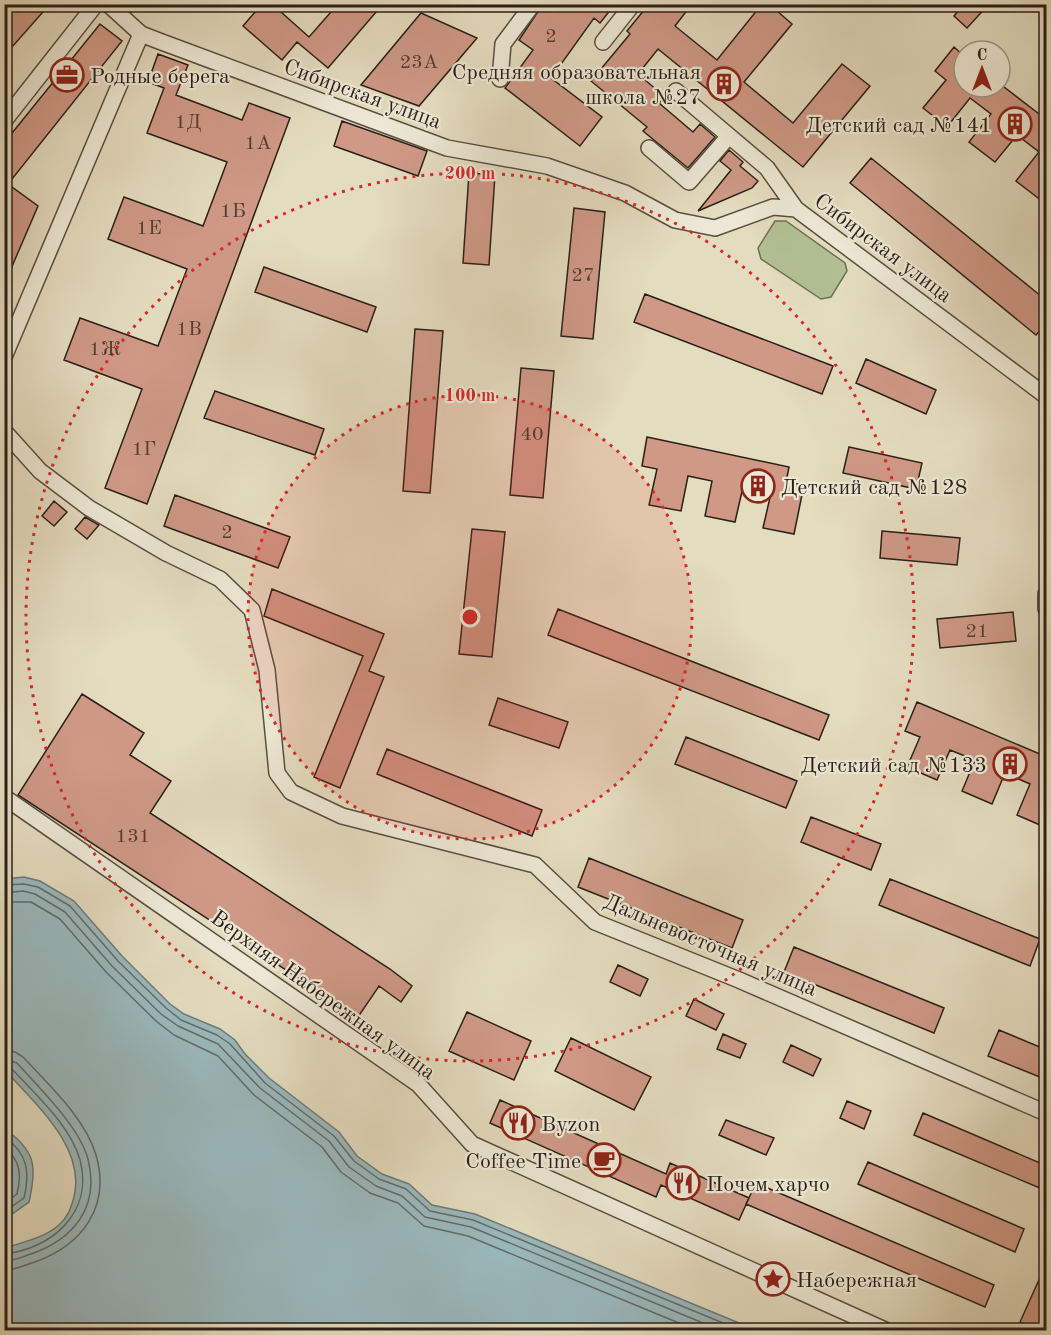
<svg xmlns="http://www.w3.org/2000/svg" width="1051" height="1335" font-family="'Old Standard TT',serif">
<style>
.green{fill:#b2c093;stroke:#6e7056;stroke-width:1.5}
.water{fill:#9ab9bd;stroke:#6d7b7b;stroke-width:1.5}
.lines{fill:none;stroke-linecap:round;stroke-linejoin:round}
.shore{stroke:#626c6b;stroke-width:1.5}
.building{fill:#cf9986;stroke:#2a1f19;stroke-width:1.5}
.minor-casing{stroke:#584e42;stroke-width:18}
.minor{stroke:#ede8d5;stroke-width:15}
.ring{fill:none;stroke:#d62828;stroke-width:3;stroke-dasharray:3 6}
.labels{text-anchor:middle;stroke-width:4.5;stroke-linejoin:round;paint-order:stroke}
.number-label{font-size:20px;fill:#533e34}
.poi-label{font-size:22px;fill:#2a1f19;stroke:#ede8d5;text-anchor:start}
.street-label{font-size:22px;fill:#2a1f19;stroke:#ede8d5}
.centre{fill:#d62828;stroke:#ede8d5;stroke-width:3}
.ring-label{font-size:18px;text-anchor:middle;font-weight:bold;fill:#d62828;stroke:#ede8d5;stroke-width:4.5;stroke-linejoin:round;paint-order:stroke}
</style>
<rect width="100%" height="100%" fill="#e4dcbf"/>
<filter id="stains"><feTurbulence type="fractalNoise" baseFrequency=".00333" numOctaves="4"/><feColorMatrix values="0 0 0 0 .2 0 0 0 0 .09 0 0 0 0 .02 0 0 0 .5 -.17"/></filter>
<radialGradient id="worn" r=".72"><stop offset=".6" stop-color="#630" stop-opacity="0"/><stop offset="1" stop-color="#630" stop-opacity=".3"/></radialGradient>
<path class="green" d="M775,221H786L845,263L847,271L831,297L821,299L761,259L758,248Z"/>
<path class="water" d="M24,877L40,881L74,901L122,956L170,1004L184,1014L220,1029L235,1040L245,1054L269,1078L339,1132L357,1156L382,1174L409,1184L432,1205L475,1214L756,1330H5V1248C23,1242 44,1238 59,1225C68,1217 71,1208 74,1197C86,1147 35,1104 5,1070V879Z
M5,1129C36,1151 37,1167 29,1202L5,1219Z"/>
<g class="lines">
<path class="shore" d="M4,885L24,884L38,887L70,906L118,961L166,1008L181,1020L217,1035L230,1044L265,1083L334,1136L354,1161L379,1179L406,1189L430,1211L473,1220L740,1330
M4,893L23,891L35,894L65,912L112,966L161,1014L178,1026L218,1044L260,1088L329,1141L349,1167L376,1186L402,1196L425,1217L471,1227L720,1330
M4,902H31L60,919L106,972L156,1021L174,1035L218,1056L254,1095L322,1147L341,1172L370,1193L398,1203L424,1226L468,1236L696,1330
M4,1050L15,1052L23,1057C49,1085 85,1118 96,1155C111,1207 82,1245 35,1262C25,1265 15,1270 4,1270
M4,1059L17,1063C39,1088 79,1126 88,1159C100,1207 74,1239 31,1254C22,1257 14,1261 4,1261
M4,1066L12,1069C35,1094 71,1126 80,1160C94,1212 52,1249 4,1254
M4,1137C28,1153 30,1172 24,1198L4,1212
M4,1146C20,1161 22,1173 17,1194L4,1204"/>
</g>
<path class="building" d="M4,4H50L12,47L4,41Z
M262,4H272L309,37L338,4H383L328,68L297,42L282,60L243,26Z
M543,4H615L600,23L594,18L551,78L602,117L580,146L505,88L533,50L519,40Z
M649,4H692L675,26L717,60L762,4H769L792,24L744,82L793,123L842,64L870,86L803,167L658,49L638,74L665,97L659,103L693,132L700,124L715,137L688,168L643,131L647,127L591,81L630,34L627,31Z
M964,4H989L967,28L954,16Z
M421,13L477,38L419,106L361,85Z
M100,24L122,41L8,184L38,206L4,285V143Z
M954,47L964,56V87H1004L1047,120V195L1042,201L1016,181L1039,152L1017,135L995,162L969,142L991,114L970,98L947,127L923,108L946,80L935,71Z
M158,54L188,65L176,95L242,120L249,103L290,118L147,504L105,488L142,389L64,360L80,318L158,346L187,269L108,239L124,197L203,226L227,162L147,133L164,88L148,82Z
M342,121L427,151L418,176L334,146Z
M729,150L743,162L740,166L758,181L752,188L698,211L731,170L720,161Z
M871,158L1047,301V323L1036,335L850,183Z
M469,173L495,175L489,265L463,263Z
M574,208L605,212L593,339L561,336Z
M264,267L376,307L367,332L255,292Z
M645,294L833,366L822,394L634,322Z
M415,329L443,331L430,493L403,491Z
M866,359L936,390L926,414L856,383Z
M521,368L554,371L543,498L510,495Z
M215,391L324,429L315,455L204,418Z
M647,437L789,467L786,482L804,485L794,534L763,528L771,493L743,487L735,522L705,516L712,481L688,476L681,511L649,505L657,469L642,466Z
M849,447L922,463L916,489L843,473Z
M175,495L290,537L278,568L164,526Z
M54,501L67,512L54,526L42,516Z
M85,517L99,525L87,539L75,529Z
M472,529L505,532L492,657L459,654Z
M882,531L960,538L957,565L880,558Z
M272,589L384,634L369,671L384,677L340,788L314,777L363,656L264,616Z
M558,609L829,715L819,740L548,635Z
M1013,612L1016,641L940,648L937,619Z
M82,694L144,733L130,755L171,781L150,813L390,969L412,986L401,1002L379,986L358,1017L18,795Z
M498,698L568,722L559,748L489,725Z
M917,702L1047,757V828L1017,815L1030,784L1005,773L992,804L962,791L975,760L950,750L937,780L907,767L920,737L905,731Z
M686,737L797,781L786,808L675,764Z
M387,749L542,810L532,836L377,774Z
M811,817L881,844L871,870L801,842Z
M589,858L743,920L732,948L578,887Z
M890,879L1040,939L1030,966L879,905Z
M794,947L944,1008L934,1033L784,972Z
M618,965L648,979L640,996L610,982Z
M694,999L724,1014L716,1030L686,1016Z
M467,1012L531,1041L514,1080L449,1051Z
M999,1030L1047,1050V1080L988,1056Z
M723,1034L746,1044L740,1058L717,1049Z
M571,1038L651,1077L634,1110L555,1071Z
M791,1045L821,1059L813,1076L783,1062Z
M500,1100L666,1174L670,1163L749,1198L739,1220L661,1185L656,1197L490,1123Z
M847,1101L871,1111L864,1129L840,1118Z
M923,1113L1047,1166V1191L914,1135Z
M726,1120L774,1138L766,1155L719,1135Z
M868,1162L1024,1229L1015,1252L858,1184Z
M756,1183L994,1285L985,1307L746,1204Z
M1047,1262V1330H1039L1020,1322Z"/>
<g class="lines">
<defs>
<path id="minor" d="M108,4L141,34L159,41L447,148L547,166L625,193L675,220L715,228L773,207L796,209L1046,396
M603,42L633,4
M500,79L503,44L533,4
M676,91L767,168L796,209
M4,121L96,4
M649,148L689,182L729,136
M4,357L141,34
M4,431L40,471L89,508L166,553L220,579L252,610L267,670L277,773L291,792L342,816L535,865L595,922L739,980L1046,1113
M1046,594V609
M4,797L418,1084L472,1144L885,1330"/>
</defs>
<use href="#minor" class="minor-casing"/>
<use href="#minor" class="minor"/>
</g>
<circle cx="470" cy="617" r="222" fill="#d62828" fill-opacity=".12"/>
<g class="ring">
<circle cx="470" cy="617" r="222"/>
<circle cx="470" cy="617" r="444"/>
</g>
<defs>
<symbol id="office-ring" viewBox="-11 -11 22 22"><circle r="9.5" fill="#ede8d5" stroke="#8f2418" stroke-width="1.5"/><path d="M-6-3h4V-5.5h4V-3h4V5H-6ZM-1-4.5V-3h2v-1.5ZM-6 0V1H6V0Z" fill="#8f2418"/></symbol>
<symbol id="building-ring" viewBox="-11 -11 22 22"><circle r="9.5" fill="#ede8d5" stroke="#8f2418" stroke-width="1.5"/><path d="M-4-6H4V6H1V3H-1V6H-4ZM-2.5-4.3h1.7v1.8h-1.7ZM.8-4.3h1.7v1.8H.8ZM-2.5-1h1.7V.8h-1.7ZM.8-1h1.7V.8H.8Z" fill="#8f2418"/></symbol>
<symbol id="restaurant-ring" viewBox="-11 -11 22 22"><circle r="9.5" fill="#ede8d5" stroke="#8f2418" stroke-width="1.5"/><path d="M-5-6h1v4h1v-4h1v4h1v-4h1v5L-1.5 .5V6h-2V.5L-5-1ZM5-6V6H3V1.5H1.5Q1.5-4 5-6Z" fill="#8f2418"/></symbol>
<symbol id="cafe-ring" viewBox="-11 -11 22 22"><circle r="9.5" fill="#ede8d5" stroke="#8f2418" stroke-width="1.5"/><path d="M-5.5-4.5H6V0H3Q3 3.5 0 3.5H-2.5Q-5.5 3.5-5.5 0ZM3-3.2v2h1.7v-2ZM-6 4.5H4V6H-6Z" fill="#8f2418"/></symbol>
<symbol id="sight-ring" viewBox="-11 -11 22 22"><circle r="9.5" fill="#ede8d5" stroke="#8f2418" stroke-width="1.5"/><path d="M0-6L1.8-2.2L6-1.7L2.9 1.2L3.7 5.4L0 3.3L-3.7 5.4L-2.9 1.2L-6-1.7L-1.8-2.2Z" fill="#8f2418"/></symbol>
</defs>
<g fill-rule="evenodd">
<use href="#office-ring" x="48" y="56" width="38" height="38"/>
<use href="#building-ring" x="705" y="65" width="38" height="38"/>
<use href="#building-ring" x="996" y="105" width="38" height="38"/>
<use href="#building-ring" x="739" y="467" width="38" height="38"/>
<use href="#building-ring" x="991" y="745" width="38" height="38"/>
<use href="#restaurant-ring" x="499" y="1104" width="38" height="38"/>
<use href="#cafe-ring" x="585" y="1141" width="38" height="38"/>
<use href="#restaurant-ring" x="664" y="1164" width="38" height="38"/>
<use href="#sight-ring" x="754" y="1260" width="38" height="38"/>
</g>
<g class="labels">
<g class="number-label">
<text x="551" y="42">2</text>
<text x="419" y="68">23А</text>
<text x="188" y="128">1Д</text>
<text x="258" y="149">1А</text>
<text x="233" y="217">1Б</text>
<text x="149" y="234">1Е</text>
<text x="583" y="281">27</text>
<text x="189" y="335">1В</text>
<text x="105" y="355">1Ж</text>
<text x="532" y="440">40</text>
<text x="144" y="455">1Г</text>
<text x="227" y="538">2</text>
<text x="977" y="637">21</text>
<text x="133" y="842">131</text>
</g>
<g class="poi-label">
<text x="701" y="79" text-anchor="end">Средняя образовательная<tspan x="701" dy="25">школа №27</tspan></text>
<text x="90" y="83">Родные берега</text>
<text x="992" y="132" text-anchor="end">Детский сад №141</text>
<text x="781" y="494">Детский сад №128</text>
<text x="987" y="772" text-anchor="end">Детский сад №133</text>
<text x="541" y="1131">Byzon</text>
<text x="581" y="1168" text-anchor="end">Coffee Time</text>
<text x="706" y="1191">Почем харчо</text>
<text x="796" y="1287">Набережная</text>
</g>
<g class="street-label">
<text transform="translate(363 93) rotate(20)" y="8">Сибирская улица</text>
<text transform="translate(884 247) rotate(37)" y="8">Сибирская улица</text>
<text transform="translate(711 944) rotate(23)" y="8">Дальневосточная улица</text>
<text transform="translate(324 994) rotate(36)" y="8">Верхняя Набережная улица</text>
</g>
</g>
<circle cx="470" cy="617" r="9" class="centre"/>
<g class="ring-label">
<text x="470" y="179">200 m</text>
<text x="470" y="401">100 m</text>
</g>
<rect width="1051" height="1335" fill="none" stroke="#e4dcbf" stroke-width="24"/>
<rect x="6" y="6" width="1039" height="1323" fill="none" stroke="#2a1f19" stroke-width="3"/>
<rect x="12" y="12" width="1027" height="1311" fill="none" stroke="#2a1f19" stroke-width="1.5"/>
<g transform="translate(982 69)"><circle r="28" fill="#ede8d5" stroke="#9f988a" stroke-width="1.5"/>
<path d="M0-4.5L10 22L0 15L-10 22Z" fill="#8f2418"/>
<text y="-9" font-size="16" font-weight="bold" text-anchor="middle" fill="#2a1f19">С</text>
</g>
<rect width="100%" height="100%" filter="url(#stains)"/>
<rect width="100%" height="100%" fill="url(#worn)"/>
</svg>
